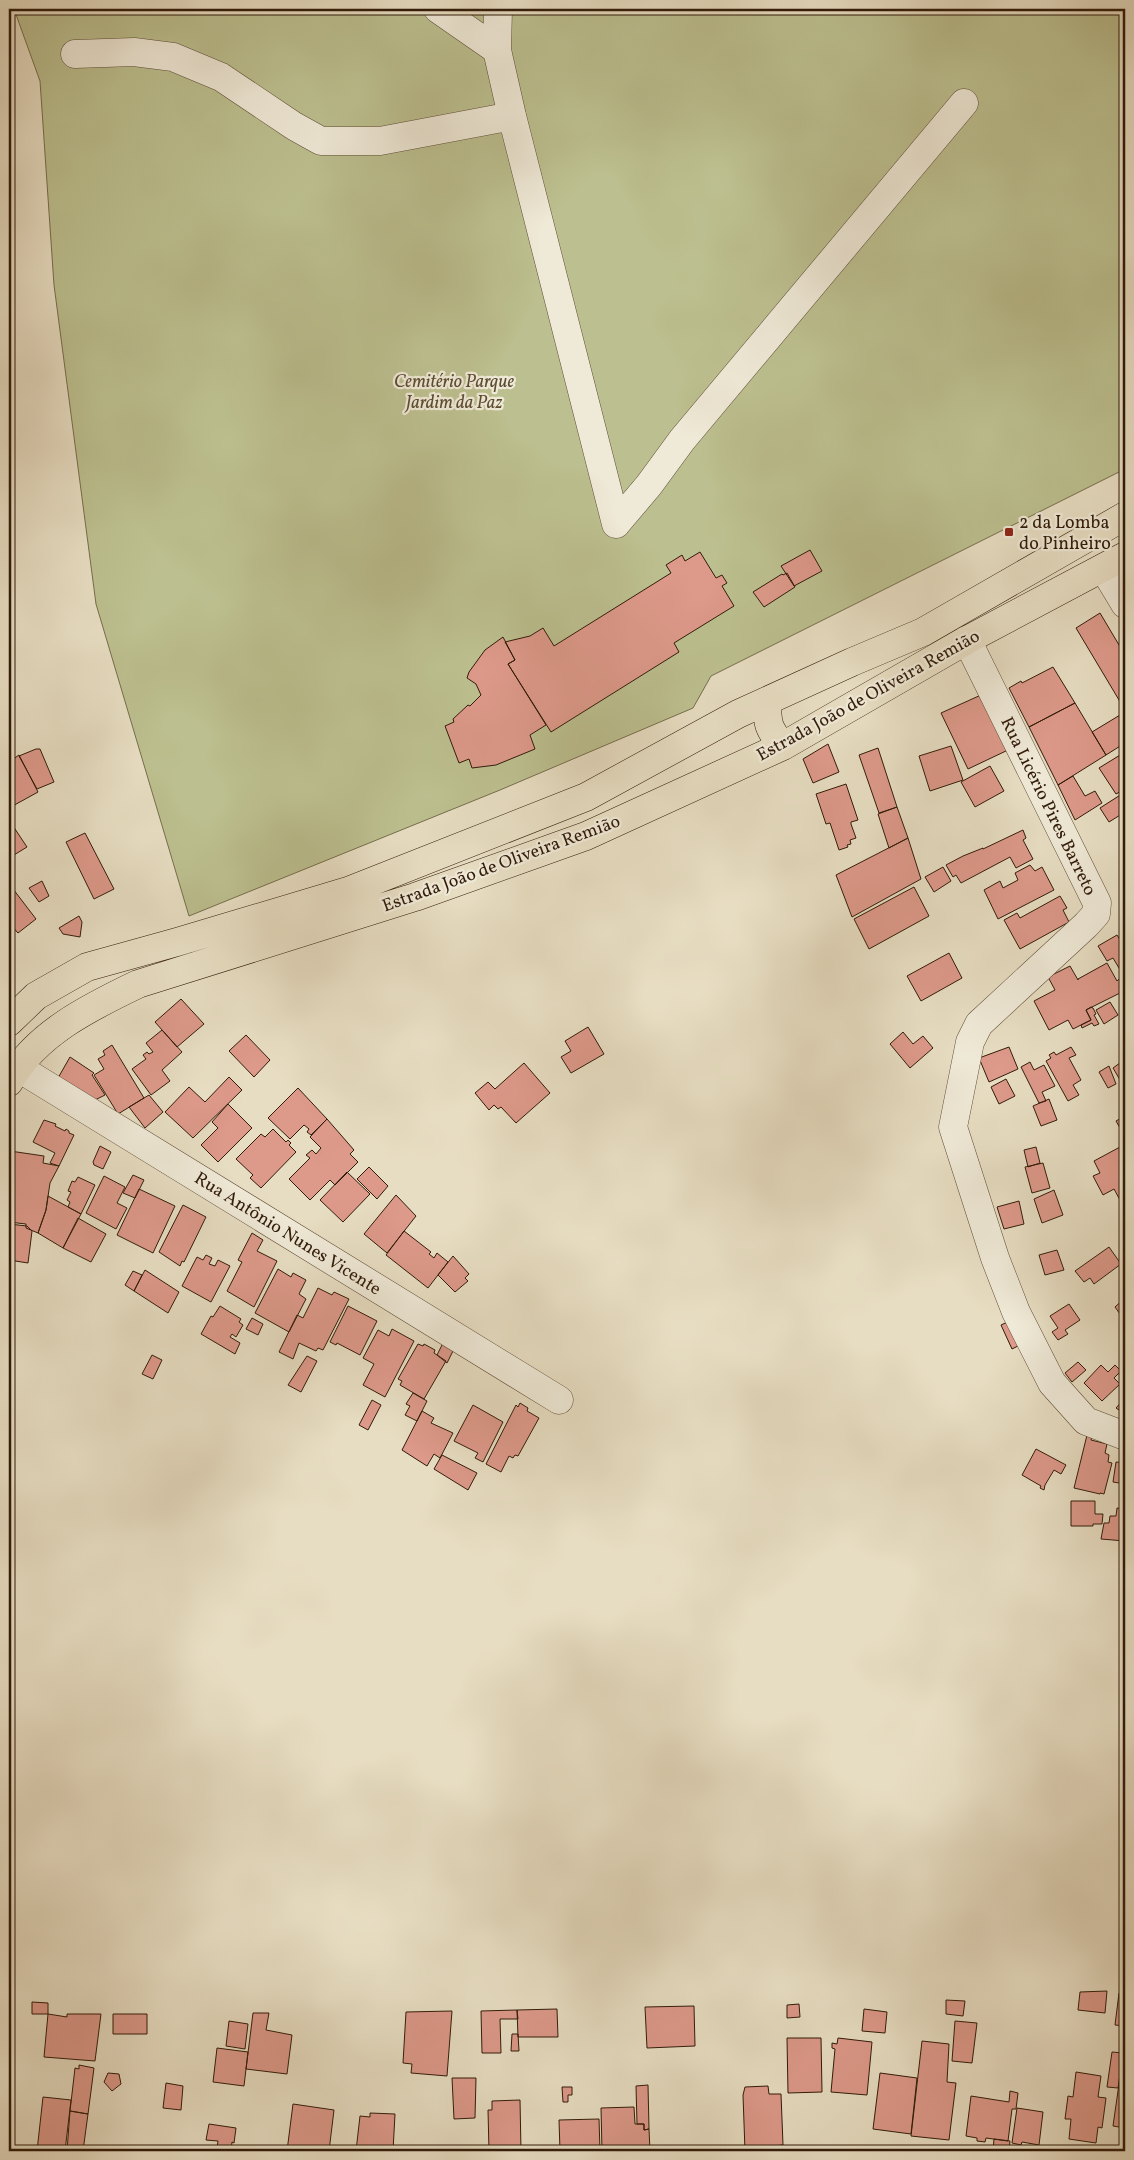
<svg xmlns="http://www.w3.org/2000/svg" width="1134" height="2160" font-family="Vollkorn,serif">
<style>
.green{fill:#bcbf8f;stroke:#766d4c}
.building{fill:#dd998a;stroke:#311b09}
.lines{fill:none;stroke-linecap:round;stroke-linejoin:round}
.minor-casing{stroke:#5e4c37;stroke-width:29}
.major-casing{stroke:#311b09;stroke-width:29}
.minor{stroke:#efe9d7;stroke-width:28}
.major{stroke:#e7ddc2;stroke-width:28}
.poi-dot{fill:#8f2418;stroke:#efe9d7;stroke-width:2}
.labels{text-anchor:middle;stroke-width:4.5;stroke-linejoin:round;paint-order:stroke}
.park-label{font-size:18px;font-style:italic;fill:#5b4c31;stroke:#efe9d7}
.poi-label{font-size:18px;fill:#311b09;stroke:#efe9d7;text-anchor:start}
.street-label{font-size:18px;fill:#311b09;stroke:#efe9d7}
</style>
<rect width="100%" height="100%" fill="#e7ddc2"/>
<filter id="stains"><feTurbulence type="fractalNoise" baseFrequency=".004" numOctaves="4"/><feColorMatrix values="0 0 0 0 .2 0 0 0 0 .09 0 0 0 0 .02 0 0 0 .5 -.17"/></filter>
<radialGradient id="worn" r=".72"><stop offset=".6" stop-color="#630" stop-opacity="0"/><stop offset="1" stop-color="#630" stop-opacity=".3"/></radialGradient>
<path class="green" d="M14,9H1125V469L711,676L693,708L500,790L189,916L96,604L54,285L40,81Z"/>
<path class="building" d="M810,550L822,571L794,586L781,566Z
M700,552L716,578L722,575L727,583L722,586L734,606L674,643L679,652L551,732L508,664L515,660L505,642L530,636L543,628L554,646L671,573L666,565L682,555L685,561Z
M787,573L795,587L764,607L753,592L782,574L783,575Z
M1100,613L1125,655V710L1076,628Z
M503,637L515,660L508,664L546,725L530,735L535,749L496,765L472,768L469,759L459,763L445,726L454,722L453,719L468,705L470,706L481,695L476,684L467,678L469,672L485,650Z
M1053,667L1075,703L1029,727L1009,688L1021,681L1022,683Z
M981,695L1008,750L968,769L941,713Z
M1075,703L1106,755L1058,785L1029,727Z
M1125,712V743L1106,755L1092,732Z
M828,744L839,772L813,783L803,759Z
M951,746L963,780L930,791L919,756Z
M878,748L897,807L879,813L859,755Z
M36,749H40L54,782L37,789L19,756Z
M1125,752V789L1116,794L1099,768Z
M19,755L38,792L9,808V762Z
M990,766L1004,791L975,807L961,782Z
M1073,776L1085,796L1095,791L1102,803L1075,820L1058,785Z
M846,784L858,820L851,822V824L856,838L850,840L851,844L847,845L848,847L839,850L830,823L826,824L816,794Z
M1125,792V812L1109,822L1100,808Z
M897,807L908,838L889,848L878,814Z
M9,820L27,847L9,858Z
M1023,830L1026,838L1023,840L1033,859L1016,868L1010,857L961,883L956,875L953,877L946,865L963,856L983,848V849Z
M85,833L114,889L94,899L66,842Z
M908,838L921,879L852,917L836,875Z
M1030,865L1035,871L1042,867L1054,890L998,919L984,890L1000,881L1003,888L1018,880L1015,873Z
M943,867L951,881L934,892L925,877Z
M42,881L49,896L39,902L29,888Z
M10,885L36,919L18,933L9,923Z
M914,887L929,916L869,949L854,919Z
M1060,896L1067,908L1063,910L1069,922L1020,949L1004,920L1017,913L1020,918Z
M79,916L82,922L80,937L63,934L59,928Z
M1117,935L1122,943L1125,941V978L1113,958L1107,961L1098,946Z
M949,953L962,978L921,1001L907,976Z
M1107,963L1117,981L1119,979L1121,984L1119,986L1122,992L1086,1010L1091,1020L1073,1029L1068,1020L1049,1030L1034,1001L1055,990L1048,977L1070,966L1078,980V979Z
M181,999L204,1024L177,1047L155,1022Z
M1110,1002L1118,1015L1104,1024L1096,1010Z
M1091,1007L1093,1008L1096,1014L1094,1015L1099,1024L1094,1026L1092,1023L1082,1028L1081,1025L1091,1020L1086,1010Z
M588,1027L604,1054L571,1073L561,1057L571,1051L565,1041Z
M162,1030L182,1052L162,1070L170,1081L151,1095L132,1069L146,1059L143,1055L147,1052L149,1054L153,1052L146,1043Z
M903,1032L913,1044L923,1036L933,1048L910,1068L890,1044Z
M246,1035L270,1060L254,1077L229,1051Z
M112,1045L144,1098L118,1114L94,1075L104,1069L98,1059L105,1055L103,1051Z
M1009,1047L1018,1069L989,1082L979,1058Z
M1071,1047L1076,1055L1069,1058L1081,1080L1073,1085L1079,1095L1068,1101L1046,1061L1051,1058L1049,1055L1054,1052L1056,1055Z
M70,1057L94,1073L92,1075L105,1095L95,1100L58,1078Z
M1124,1060L1125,1084L1123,1085L1113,1068Z
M1030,1062L1034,1070L1044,1065L1055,1086L1042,1092L1046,1101L1039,1103L1021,1067Z
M524,1063L550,1093L516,1123L501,1107L498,1109L494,1105L489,1110L475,1093L488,1082L495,1089Z
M1109,1066L1116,1084L1108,1088L1099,1072Z
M229,1077L242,1090L193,1138L165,1112L189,1087L205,1102Z
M1006,1079L1015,1096L999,1104L991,1087Z
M298,1088L327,1119L311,1135L307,1132L309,1129L304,1125L290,1139L268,1118Z
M149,1095L163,1112L145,1128L129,1107Z
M1049,1099L1057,1120L1041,1126L1033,1106Z
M228,1104L252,1128L218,1162L201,1145L218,1128L212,1122Z
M1125,1116V1137L1116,1121Z
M327,1119L354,1150L350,1154L358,1162L335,1185L330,1180L310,1200L289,1179L310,1158L306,1155L312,1150L316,1154L321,1148L310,1137Z
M44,1120L56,1124L55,1126L65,1131L66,1129L69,1131V1133L74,1135L59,1166L50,1163L55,1153L33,1142Z
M273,1129L286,1142L288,1140L291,1143L289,1145L296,1152L261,1188L250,1178L253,1175L236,1159L261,1134L265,1137Z
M100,1146L111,1152L103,1169L94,1165L93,1162Z
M1036,1147L1040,1163L1028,1167L1024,1150Z
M1120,1147L1125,1158V1197L1120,1200L1114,1189L1103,1195L1093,1176L1100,1173L1094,1161Z
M10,1151L44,1156L43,1163L59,1166L50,1183L46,1210L38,1233L26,1228V1224L9,1222Z
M1043,1163L1050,1188L1032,1193L1025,1167Z
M369,1167L388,1186L377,1199L357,1179Z
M347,1172L370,1194L343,1222L320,1200Z
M133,1175L144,1180L135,1198L123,1193Z
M104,1176L125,1187L117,1203L127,1208L116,1229L86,1213Z
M78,1177L95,1185L81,1214L68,1207L70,1202L67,1200L71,1192L68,1191L72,1181L75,1182Z
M139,1189L175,1206L153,1253L117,1235Z
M1054,1190L1063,1215L1042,1223L1034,1199Z
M396,1195L416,1216L387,1253L364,1234Z
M48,1196L81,1214L63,1248L38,1233L46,1210Z
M1019,1201L1024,1224L1004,1229L997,1207Z
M183,1205L206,1217L184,1262L182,1261L180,1266L159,1252Z
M78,1218L106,1234L91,1262L63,1248Z
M9,1224L27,1226L32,1231L28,1263L9,1260Z
M404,1231L431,1252L429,1254L434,1258L437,1253L448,1262L428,1288L386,1255Z
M252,1233L263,1240L257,1251L277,1261L254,1307L227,1291L242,1262L238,1260Z
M1109,1247L1121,1264L1094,1284L1090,1278L1084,1282L1075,1271Z
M1057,1250L1064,1270L1045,1275L1039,1255Z
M206,1255L212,1258L209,1264L215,1266L218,1260L230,1266L211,1302L182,1286L197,1257L203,1260Z
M453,1256L469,1274L465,1278L468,1281L455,1292L438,1275Z
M278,1269L291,1277L293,1273L306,1280L299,1294L306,1299L289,1332L255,1313Z
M145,1270L179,1292L168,1313L134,1291Z
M133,1271L142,1275L134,1291L125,1285Z
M318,1288L332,1295L334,1292L349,1299L323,1350L318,1348L316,1351L299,1343L293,1359L279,1352L297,1315L303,1318Z
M1125,1298V1321L1115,1307Z
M1069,1304L1080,1320L1065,1330L1068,1334L1058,1340L1052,1332L1058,1328L1050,1316Z
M220,1306L241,1319L239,1322L243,1325L236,1337L232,1334L230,1337L240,1343L235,1354L201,1334L211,1316L213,1317Z
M348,1306L377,1321L360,1355L337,1343L336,1345L330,1342Z
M252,1318L263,1324L258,1335L246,1329Z
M1012,1320L1024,1343L1012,1349L1001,1325Z
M392,1329L414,1341L385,1397L363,1385L374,1364L363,1358L378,1330L389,1336Z
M443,1343L454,1349L447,1363L437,1355Z
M418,1344L423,1346L424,1344L435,1350L434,1353L446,1361L424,1399L400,1385L402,1381L398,1379Z
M152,1355L162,1360L153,1379L142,1374Z
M307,1356L317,1361L301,1392L288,1385Z
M1078,1362L1086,1370L1072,1382L1065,1373Z
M1101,1365L1108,1372L1115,1365L1121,1371L1114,1378L1120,1384L1102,1401L1084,1383Z
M413,1393L427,1401L417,1421L405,1415L410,1406L406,1404Z
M1125,1398V1414L1116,1408Z
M372,1400L381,1405L368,1430L359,1425Z
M520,1403L528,1408L527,1411L539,1418L518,1456L515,1455L513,1458L509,1456L501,1472L486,1464L516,1405L518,1407Z
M473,1405L503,1422L483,1462L475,1458L478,1453L454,1441Z
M422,1411L434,1418L431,1423L453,1433L440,1458L434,1454L427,1466L402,1450Z
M1088,1431L1092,1435L1091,1440L1107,1444L1105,1453L1109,1455L1108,1462L1112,1463L1104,1494L1100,1493V1494L1074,1488Z
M1036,1449L1066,1465L1061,1474L1054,1470L1045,1485L1044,1490L1040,1488L1041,1486L1022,1475Z
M442,1455L477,1473L468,1490L434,1469Z
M1116,1462L1125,1463V1484L1113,1482Z
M1071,1501H1095V1514H1103L1102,1524H1093V1526H1071Z
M1117,1508L1125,1509V1541L1101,1539L1104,1523H1109L1110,1516H1116Z
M1107,1991L1105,2013L1078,2010L1080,1992Z
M1119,1993H1125V2026L1115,2025Z
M946,2000L965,2001L963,2016L946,2014Z
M32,2002L48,2003V2014H32Z
M799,2004L800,2017L787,2018V2005Z
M694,2006L695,2046L647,2048L645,2007Z
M557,2009L558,2037H518L517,2010Z
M864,2009L887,2012L885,2033L862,2031Z
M517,2010L518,2019H500L501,2053H482L481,2011Z
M452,2011L447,2076L411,2073L412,2064L403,2063L406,2012Z
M253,2013H269L266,2030L292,2035L287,2074L246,2069Z
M48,2014L67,2017V2014H101L95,2061L44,2057Z
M113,2014H147V2034H113Z
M229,2021L248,2024L245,2049L226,2046Z
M955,2021L977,2023L972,2063L952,2061Z
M512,2034H518L519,2051H511Z
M787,2038H821L822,2092L788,2093Z
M838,2038L872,2042L867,2095L831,2092L835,2049L832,2048V2043L837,2044Z
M922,2041L949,2044L947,2082L956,2083L949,2140L911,2136Z
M217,2048L248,2052L244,2086L213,2082Z
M1112,2052L1123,2053L1118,2088L1107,2087Z
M79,2065L94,2068L88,2114L70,2111L75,2068L79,2069Z
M1076,2072L1101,2076L1098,2097L1106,2098L1102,2128L1098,2127L1096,2143L1069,2139L1071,2119H1065L1068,2096L1073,2097Z
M108,2073L119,2074L121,2084L112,2091L104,2082Z
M880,2073L917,2078L911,2134L873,2129Z
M452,2078H476L475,2118L454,2119Z
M166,2083L183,2086L181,2110L163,2108Z
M1119,2084L1125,2085V2128L1113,2126Z
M648,2085L649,2129L644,2130V2124H637L636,2086Z
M768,2086L769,2094H781L783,2145L772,2146V2151H745L743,2095L745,2087Z
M562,2087H572V2095H568V2102H563Z
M1010,2091L1018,2093L1016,2109H1012L1008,2141L986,2138L985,2142L977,2141V2138L966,2136L971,2096L1009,2102Z
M43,2097L71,2100L65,2151H37Z
M520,2100L521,2151H489L488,2110H492V2101Z
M293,2104L334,2110L329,2151H287Z
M634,2107L635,2124H644V2130L649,2129L650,2151H602L601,2108Z
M1017,2108L1043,2112L1039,2145L1022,2142L1021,2145L1012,2143Z
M70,2111L88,2114L83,2151H67Z
M370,2113L395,2114L393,2151H356L360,2116L370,2117Z
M599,2119L600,2151H560L559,2120Z
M209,2124L236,2128L234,2143L232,2142L231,2151L217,2148L218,2141L206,2140Z
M994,2139L1010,2141L1009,2151H993Z
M9,2146L32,2148V2151H9Z"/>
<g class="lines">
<defs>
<path id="minor" d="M438,9L497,50
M498,9L497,50L512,116L616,524
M75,54L134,52L173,57L221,77L294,126L321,141H380L512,116
M616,524L649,485L682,440L964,103
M1104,569L1125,604
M967,640L1097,903L1096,914L1086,925L979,1024L970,1042L953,1127L995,1258L1016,1312L1052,1383L1086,1421L1125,1436
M17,1067L559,1400"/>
<path id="major" d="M767,701C767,723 768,729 783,746
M9,1022L36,996L87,967L177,942L348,891L586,797L738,714L852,662L923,632L1125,516
M9,1082C35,1034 90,1007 138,984L415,897L586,836L783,746L967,640L1125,556"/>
</defs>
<use href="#minor" class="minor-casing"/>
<use href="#major" class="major-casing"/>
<use href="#minor" class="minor"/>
<use href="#major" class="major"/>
</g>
<rect class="poi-dot" x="1004" y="527" width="10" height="10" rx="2.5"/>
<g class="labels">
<g class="park-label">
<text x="454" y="387">Cemitério Parque<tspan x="454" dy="21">Jardim da Paz</tspan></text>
</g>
<g class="poi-label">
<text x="1019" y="528">2 da Lomba<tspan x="1019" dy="21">do Pinheiro</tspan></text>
</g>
<g class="street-label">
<text transform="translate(868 695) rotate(-29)" y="6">Estrada João de Oliveira Remião</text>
<text transform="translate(1049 806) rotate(64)" y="6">Rua Licério Pires Barreto</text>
<text transform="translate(501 863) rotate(-20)" y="6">Estrada João de Oliveira Remião</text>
<text transform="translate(288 1233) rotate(32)" y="6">Rua Antônio Nunes Vicente</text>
</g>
</g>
<rect width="1134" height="2160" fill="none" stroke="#e7ddc2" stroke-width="30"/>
<rect x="10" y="10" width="1114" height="2140" fill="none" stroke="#311b09" stroke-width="2.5"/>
<rect x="15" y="15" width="1104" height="2130" fill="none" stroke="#311b09"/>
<rect width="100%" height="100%" filter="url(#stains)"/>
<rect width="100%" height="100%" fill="url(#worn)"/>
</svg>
